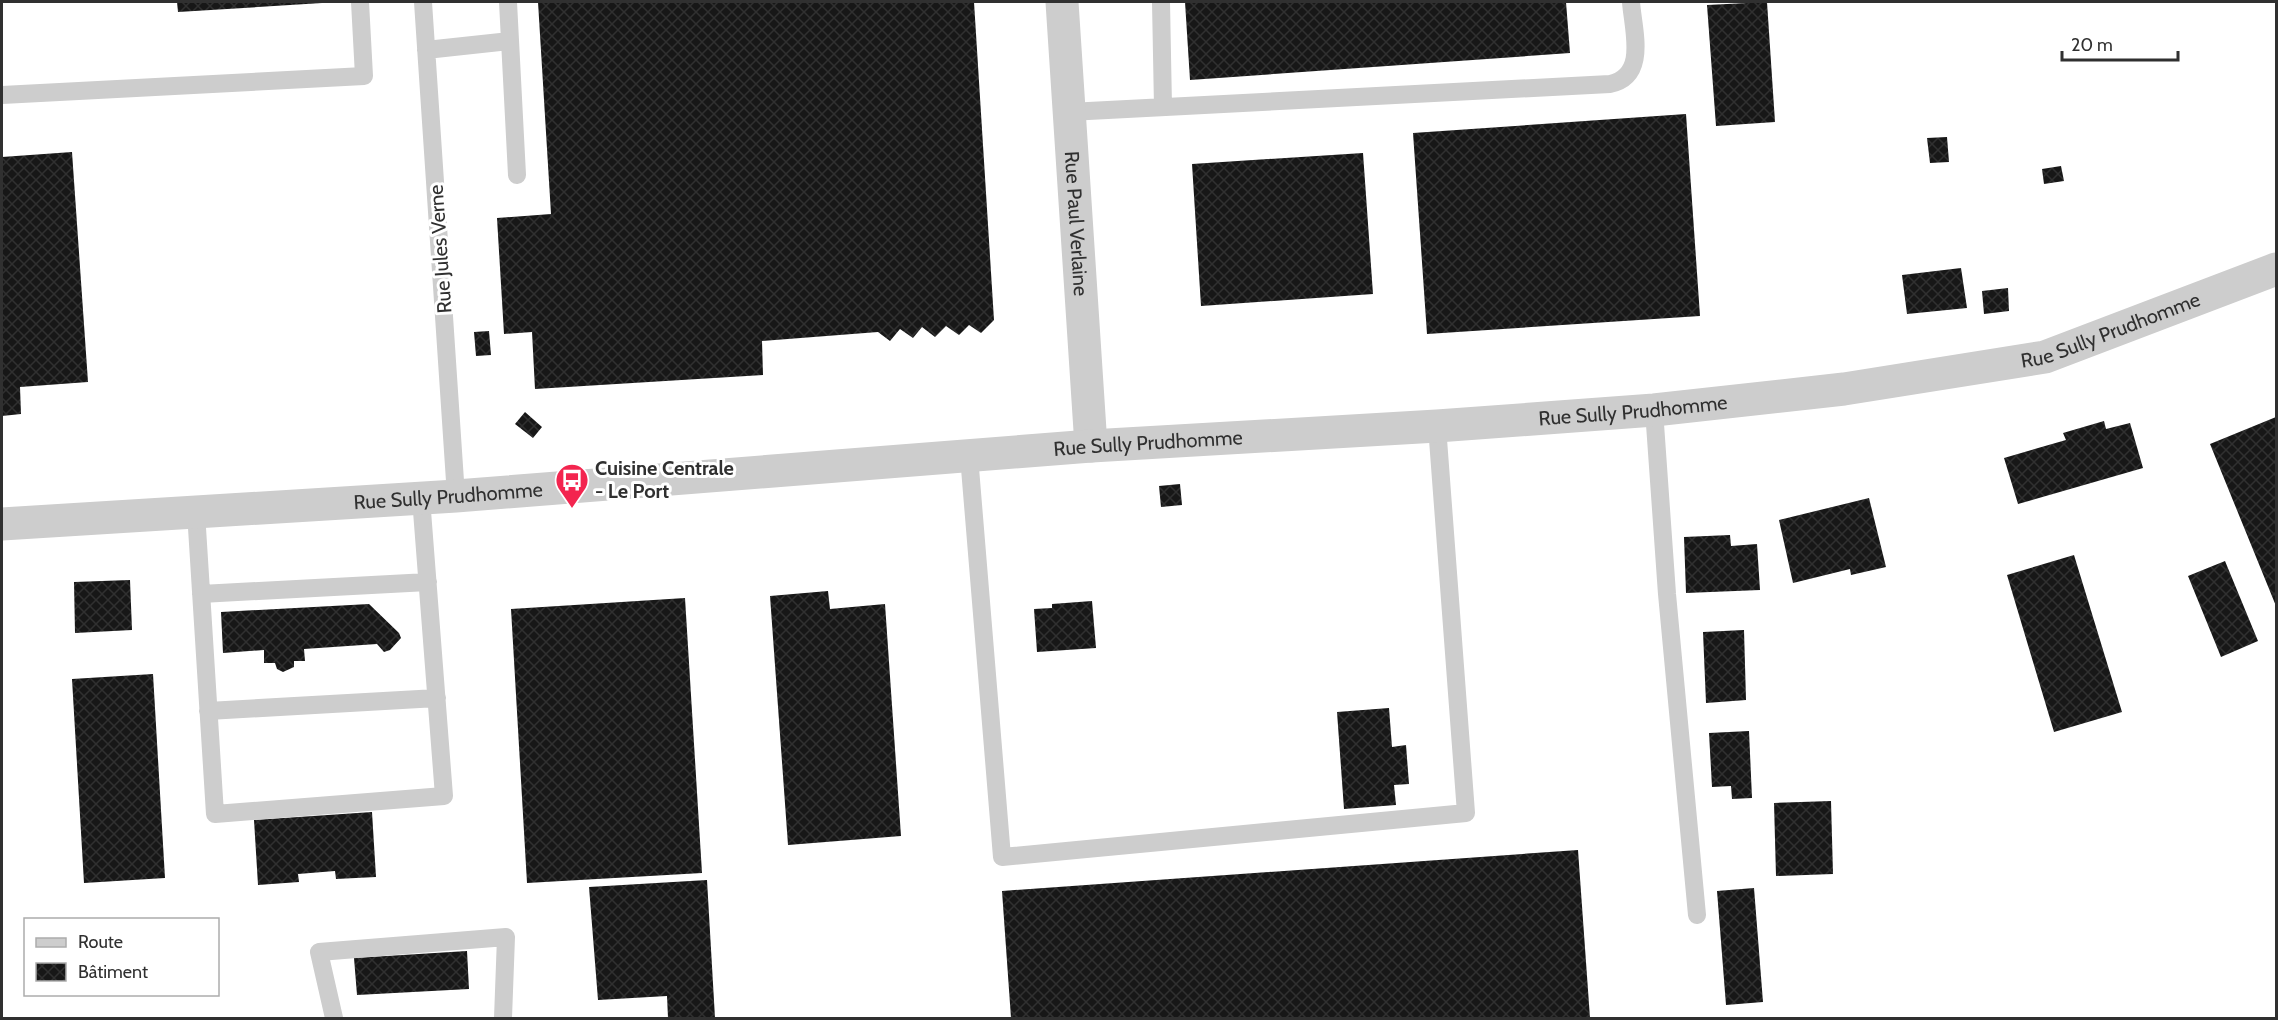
<svg xmlns="http://www.w3.org/2000/svg" width="2278" height="1020" font-family="Cabin,sans-serif">
<style>
.building{fill:url(#building-cross-hatch)}
.lines{fill:none;stroke-linecap:round;stroke-linejoin:round}
.service{stroke:#cdcdcd;stroke-width:18}
.tertiary{stroke:#cdcdcd;stroke-width:33}
.labels{text-anchor:middle;stroke-width:6;stroke-linejoin:round;paint-order:stroke}
.street-label{font-size:20px;fill:#303030;stroke:#fff}
.poi-label{font-size:20px;font-weight:bold;fill:#303030;stroke:#fff;text-anchor:start}
</style>
<defs>
<pattern id="building-cross-hatch" width="8" height="8" patternUnits="userSpaceOnUse" patternTransform="scale(1.5)"><rect width="8" height="8" fill="#171717"/><path d="M0 0l8 8M0 8l8-8" fill="none" stroke="#303030"/></pattern>
</defs>
<rect width="100%" height="100%" fill="#fff"/>
<path class="building" d="M177,2H322V3L178,12Z
M538,2H974L994,320L981,333L969,325L959,335L946,326L935,337L922,327L913,338L900,329L890,341L878,332L762,341L763,375L535,389L532,332L504,334L497,218L551,214Z
M1185,2H1566L1570,53L1190,80Z
M1767,2L1775,122L1716,126L1707,5Z
M1686,114L1700,316L1427,334L1413,133Z
M1947,137L1949,162L1930,163L1927,138Z
M72,152L88,382L20,387L21,414L2,416V157Z
M1363,153L1373,294L1201,306L1192,164Z
M2061,166L2064,181L2044,184L2042,169Z
M1961,268L1967,308L1907,314L1902,275Z
M2008,288L2009,311L1984,314L1982,291Z
M489,331L491,355L476,356L474,332Z
M525,412L542,427L533,438L515,424Z
M2276,417V606L2210,444Z
M2104,421L2106,429L2130,423L2143,468L2018,504L2004,458L2066,440L2063,433Z
M1180,484L1182,505L1161,507L1159,486Z
M1869,498L1886,567L1851,575L1850,569L1793,583L1779,520Z
M1730,535L1731,546L1757,544L1760,590L1686,593L1684,537Z
M2074,555L2122,712L2054,732L2007,575Z
M2225,561L2258,641L2221,657L2188,576Z
M130,580L132,630L75,633L74,582Z
M828,591L830,609L885,604L901,836L788,845L770,596Z
M685,598L702,873L527,883L511,609Z
M1092,601L1096,648L1037,652L1034,609L1052,608V604Z
M369,604L399,633L401,638L390,650L384,652L377,644L304,649L305,661H294V667L283,672L277,669L275,663H264V650L223,653L221,612Z
M1744,630L1746,700L1706,703L1703,632Z
M153,674L165,878L84,883L72,679Z
M1389,708L1392,747L1406,745L1409,784L1394,785L1396,805L1344,809L1337,712Z
M1749,731L1752,798L1732,799L1731,786L1712,787L1709,733Z
M1831,801L1833,874L1776,876L1774,803Z
M372,812L376,877L336,879L335,871L298,874L299,882L258,885L254,820Z
M1578,850L1590,1018H1011L1002,891Z
M707,880L715,1018H668L667,996L598,1000L589,887Z
M1754,888L1763,1002L1726,1005L1717,891Z
M467,951L469,989L357,995L354,958Z"/>
<g class="lines">
<path class="service" d="M423,2L456,496
M508,2L517,175
M1161,2L1163,107
M426,50L510,41
M2,95L364,76L360,2
M1069,112L1610,84C1648,76 1633,30 1631,2
M1654,410L1667,594L1697,915
M969,456L1002,857L1466,813L1437,426
M196,512L215,814L444,796L421,498
M201,594L428,582
M208,711L437,698
M334,1018L319,952L506,937L503,1018"/>
<g class="tertiary">
<path id="s1" d="M1062,2L1091,446"/>
<path id="s2" d="M2,524L456,496L1091,446L1437,426L1654,410L1844,389L2045,357L2276,269"/>
</g>
</g>
<defs>
<symbol id="bus-pin" viewBox="-11 -11 22 30"><path d="M0 17L-7.5 6A9.5 9.5 0 1 1 7.5 6Z" fill="#f3254f" stroke="#fff"/><path d="M-5-6H5V4H4V6H2V4H-2V6H-4V4H-5ZM-3.5-4V0h7V-4ZM-3.5 1.2v1.5H-2V1.2ZM2 1.2v1.5H3.5V1.2Z" fill="#fff"/></symbol>
</defs>
<g fill-rule="evenodd">
<use href="#bus-pin" x="553" y="461" width="38" height="52"/>
</g>
<g class="labels">
<g class="street-label">
<text dy="7" stroke="none"><textPath href="#s1" startOffset="222">Rue Paul Verlaine</textPath></text>
<text transform="translate(440 249) rotate(-94)" y="7">Rue Jules Verne</text>
<text dy="7" stroke="none"><textPath href="#s2" startOffset="2121">Rue Sully Prudhomme</textPath></text>
<text dy="7" stroke="none"><textPath href="#s2" startOffset="1635">Rue Sully Prudhomme</textPath></text>
<text dy="7" stroke="none"><textPath href="#s2" startOffset="1149">Rue Sully Prudhomme</textPath></text>
<text dy="7" stroke="none"><textPath href="#s2" startOffset="447">Rue Sully Prudhomme</textPath></text>
</g>
<g class="poi-label">
<text x="595" y="475">Cuisine Centrale<tspan x="595" dy="23">- Le Port</tspan></text>
</g>
</g>
<rect width="2278" height="1020" fill="none" stroke="#303030" stroke-width="6"/>
<rect x="24" y="918" width="195" height="78" fill="#ffffff" stroke="#acacac" stroke-width="1.5"/>
<rect x="36" y="938" width="30" height="9" fill="#cdcdcd" stroke="#acacac" stroke-width="1.5"/>
<text x="78" y="948" font-size="18" fill="#303030">Route</text>
<rect x="36" y="963" width="30" height="18" fill="url(#building-cross-hatch)" stroke="#acacac" stroke-width="1.5"/>
<text x="78" y="978" font-size="18" fill="#303030">Bâtiment</text>
<path d="M2062 51v9h116v-9" fill="none" stroke="#303030" stroke-width="3"/>
<text x="2071" y="51" font-size="18" fill="#303030" stroke="#ffffff" stroke-width="4.5" paint-order="stroke">20 m</text>
</svg>
